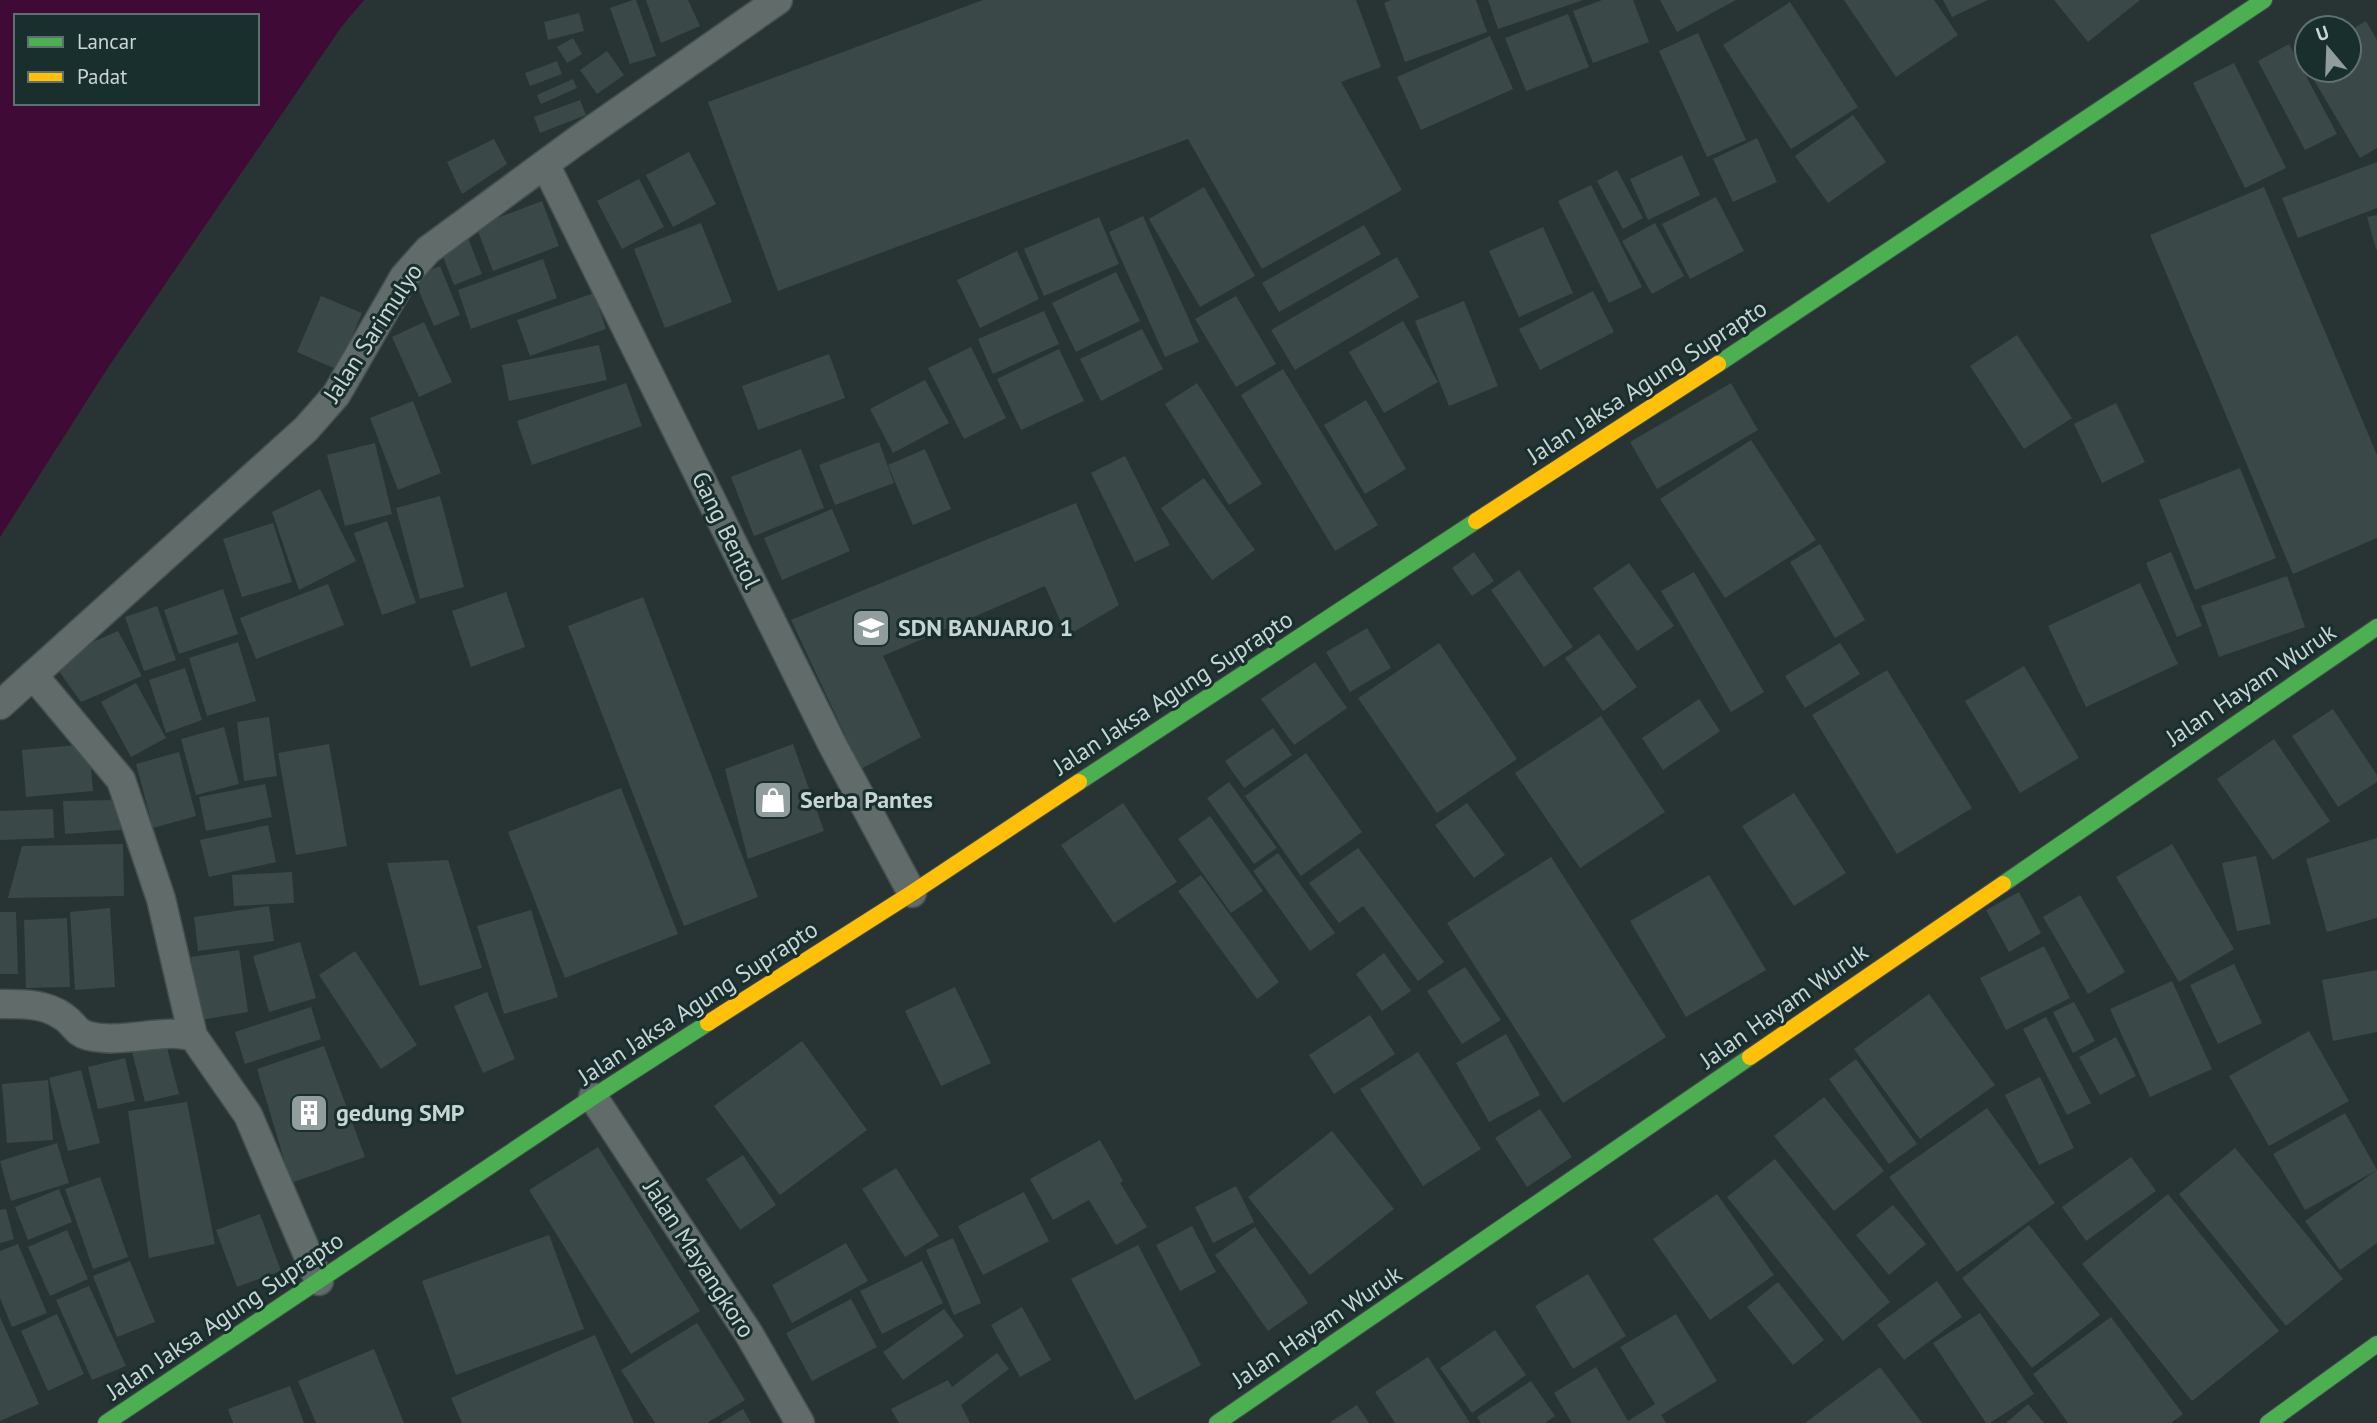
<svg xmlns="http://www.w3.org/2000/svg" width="2377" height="1423" font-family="'PT Sans',sans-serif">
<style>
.water{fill:#3f0a35;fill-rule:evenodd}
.building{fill:#3a4848}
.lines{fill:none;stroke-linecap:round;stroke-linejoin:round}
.street-casing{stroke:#444f4f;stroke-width:31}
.fast-casing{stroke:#444f4f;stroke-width:18}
.slow-casing{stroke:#444f4f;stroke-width:18}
.street{stroke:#616b6a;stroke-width:28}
.fast{stroke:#4caf50;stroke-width:16}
.slow{stroke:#ffc107;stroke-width:16}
.labels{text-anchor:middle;stroke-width:6;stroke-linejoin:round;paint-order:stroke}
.street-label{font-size:24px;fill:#c8d5d4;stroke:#182f2e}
.poi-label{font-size:24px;font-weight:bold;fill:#c8d5d4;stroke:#182f2e;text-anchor:start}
</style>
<rect width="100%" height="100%" fill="#273433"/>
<path class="water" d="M0,0H364L342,26L109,366L0,537ZM16,16H257V103H16Z"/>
<path class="building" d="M633,0H636L656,56L630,64L610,8Z
M646,0H688L700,26L661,43Z
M983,0H1356L1381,67L1341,82L1402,190L1262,269L1188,139L778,291L708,102Z
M1391,0H1476L1487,32L1405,62L1384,3Z
M1488,0H1583L1498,29Z
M1602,0H1633L1649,42L1593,63L1573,11Z
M1660,0H1736L1677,32Z
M1844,0H1934L1958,35L1896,77Z
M1943,0H1988L1952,17Z
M2054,0H2140L2088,42Z
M1790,2L1858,107L1791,149L1723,45Z
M579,13L584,31L548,40L544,22Z
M1568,14L1589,67L1526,91L1505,38Z
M2366,21L2377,40V148L2360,158L2308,70H2349V31Z
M1698,33L1746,140L1707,157L1659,51Z
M1490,36L1513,89L1421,130L1397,77Z
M573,38L582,54L567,63L557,47Z
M2289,44L2337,134L2305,150L2258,61Z
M607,51L624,75L597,94L580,70Z
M557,61L562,74L530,86L525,73Z
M2234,63L2286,168L2245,188L2193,83Z
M573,79L577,88L541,104L537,95Z
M580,100L586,115L540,133L534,117Z
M1853,115L1886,162L1828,203L1795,156Z
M1757,138L1777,182L1733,202L1713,159Z
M494,139L507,164L462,194L447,162Z
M689,152L716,204L673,227L646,175Z
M1682,155L1700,195L1648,220L1630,179Z
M2377,162V208L2298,238L2282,198Z
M1617,170L1643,218L1623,229L1597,181Z
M639,179L664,227L622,249L597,201Z
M1591,185L1642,287L1609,303L1558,201Z
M1204,187L1255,276L1200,307L1149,219Z
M2264,187L2377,455V538L2293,574L2150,235Z
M1716,197L1744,251L1690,279L1662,224Z
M542,201L559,246L493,271L476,226Z
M2377,215V249H2376L2367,217Z
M1143,216L1199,342L1165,357L1109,232Z
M1099,217L1119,264L1044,296L1024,249Z
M701,223L732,302L665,328L634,249Z
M1655,223L1684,276L1652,294L1622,241Z
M1364,225L1381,254L1279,312L1262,283Z
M1543,227L1573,293L1519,317L1489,251Z
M468,238L482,274L454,285L440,249Z
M1017,251L1039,299L980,328L957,280Z
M1397,257L1419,297L1295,370L1271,330Z
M543,259L557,298L471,329L458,290Z
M440,266L460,315L434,326L413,277Z
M1116,272L1140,321L1076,352L1052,303Z
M1593,291L1614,332L1540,370L1519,329Z
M594,293L606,329L530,356L517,320Z
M321,296L362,313L338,370L297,352Z
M1236,296L1276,364L1236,387L1195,319Z
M1464,301L1498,386L1449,406L1415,321Z
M1044,311L1059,344L993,374L978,339Z
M1403,321L1438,382L1384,413L1349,352Z
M424,322L452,382L419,397L392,337Z
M1142,329L1163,369L1101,401L1080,359Z
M2017,335L2072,418L2024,449L1970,366Z
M599,345L607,380L509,401L502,365Z
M971,347L1006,418L964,439L928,368Z
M1059,349L1084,401L1021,430L997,379Z
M829,354L845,398L758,430L742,386Z
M1283,369L1378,525L1335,551L1241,395Z
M925,380L949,423L893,453L870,409Z
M626,383L642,426L532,465L517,421Z
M1197,383L1262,484L1229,505L1165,404Z
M1731,383L1758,430L1657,489L1630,442Z
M1366,400L1406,469L1365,494L1324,425Z
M413,401L441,473L398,490L370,418Z
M2116,403L2145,462L2102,483L2074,424Z
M1751,440L1816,540L1725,598L1660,499Z
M879,442L894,483L835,505L819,465Z
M375,443L392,514L345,526L327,455Z
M801,449L824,508L754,536L731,477Z
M925,449L951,509L913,525L888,465Z
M1125,456L1170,545L1135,562L1091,473Z
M2240,468L2276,558L2195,590L2159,500Z
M1204,478L1255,550L1212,580L1161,508Z
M320,489L356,561L299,590L272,512Z
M440,496L464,587L420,599L396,508Z
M1076,503L1119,605L1067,636L1045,586L883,656L921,737L861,769L791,620Z
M832,509L850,551L782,580L764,538Z
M387,521L416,603L382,615L354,533Z
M273,523L292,582L242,597L223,539Z
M1820,544L1865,620L1835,638L1790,562Z
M1474,552L1494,581L1472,596L1452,568Z
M2171,552L2202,626L2177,637L2146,563Z
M1629,563L1674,626L1637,651L1593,588Z
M1519,570L1573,647L1544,667L1491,590Z
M1694,572L1764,692L1731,712L1661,591Z
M2287,576L2305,627L2219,657L2201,606Z
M2140,583L2178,664L2086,707L2048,626Z
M328,584L344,625L256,659L240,618Z
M223,589L238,634L179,654L164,610Z
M506,592L525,647L471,667L452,611Z
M643,597L758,897L684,926L568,626Z
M157,606L176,660L144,671L125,617Z
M1367,628L1391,668L1350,692L1326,652Z
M118,631L142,676L81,702L51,660Z
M1599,634L1637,687L1603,711L1565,658Z
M238,642L256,701L207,716L189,658Z
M1439,643L1517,759L1437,813L1358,698Z
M1840,643L1860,674L1805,708L1785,676Z
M1315,662L1347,708L1294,745L1261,699Z
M2024,666L2079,758L2020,793L1965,701Z
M185,668L202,720L166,733L149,680Z
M1887,670L1972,808L1897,854L1812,715Z
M136,683L166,738L131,757L101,702Z
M1699,699L1720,731L1663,770L1642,738Z
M2333,709L2377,775V782L2338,807L2292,736Z
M1601,716L1665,812L1580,868L1515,773Z
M269,717L277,776L244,781L237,722Z
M224,727L239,784L196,795L181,739Z
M1273,728L1292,755L1244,788L1225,761Z
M2274,739L2330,821L2273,860L2217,779Z
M89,744L93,791L26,797L22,750Z
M329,744L347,846L296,855L278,753Z
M793,744L824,831L748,859L725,769Z
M179,752L196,816L153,828L136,764Z
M1306,753L1362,832L1301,876L1245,796Z
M1229,782L1277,848L1254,864L1207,798Z
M265,784L272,817L206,831L199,797Z
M621,788L678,934L565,978L508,832Z
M1794,793L1846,873L1794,906L1742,826Z
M115,800L121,830L65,834L63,801Z
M1123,803L1177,882L1114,923L1061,845Z
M1467,803L1505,855L1474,878L1435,825Z
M53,809L54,838L0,840V811Z
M1210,816L1263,891L1231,913L1178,839Z
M268,825L276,862L209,877L200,840Z
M2377,838V918L2327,932L2306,859Z
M123,844L124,896L8,898L22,846Z
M2172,844L2234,949L2179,982L2116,877Z
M1358,848L1444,962L1418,981L1363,906L1339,923L1309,883Z
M1278,853L1335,933L1310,951L1253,871Z
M2256,856L2271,924L2237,931L2222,863Z
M1551,857L1666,1037L1563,1103L1447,923Z
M448,860L482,968L420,986L387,863Z
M292,872L294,903L234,906L232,875Z
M1201,875L1279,982L1257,999L1178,891Z
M1709,875L1766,970L1686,1017L1630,921Z
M2019,892L2041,933L2009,952L1986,910Z
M2080,895L2125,972L2088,994L2043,917Z
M269,906L274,941L198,951L194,917Z
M110,908L115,987L75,990L70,912Z
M531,910L558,997L504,1014L477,926Z
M0,912H16L18,974H0Z
M67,918L70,987L26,988L24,920Z
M300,942L316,998L269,1012L253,956Z
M2044,946L2070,998L2006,1030L1980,978Z
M239,950L248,1012L200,1020L191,957Z
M355,951L417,1045L381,1069L319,975Z
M1384,953L1411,991L1382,1011L1356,974Z
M2234,964L2262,1023L2218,1044L2190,985Z
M1465,967L1501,1020L1462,1044L1427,991Z
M2377,970V1032L2333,1041L2322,980Z
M2172,981L2212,1069L2150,1097L2110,1009Z
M955,987L991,1063L941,1086L905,1011Z
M487,992L515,1059L483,1073L454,1006Z
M1929,994L1995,1085L1920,1139L1854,1049Z
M2074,1002L2095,1041L2073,1053L2053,1012Z
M311,1007L321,1039L245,1064L235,1032Z
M1370,1015L1395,1054L1334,1094L1309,1055Z
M2046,1017L2091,1103L2067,1115L2023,1029Z
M2309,1031L2349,1101L2269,1146L2229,1076Z
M1506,1034L1540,1095L1489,1122L1456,1063Z
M2116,1037L2136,1076L2100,1095L2079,1057Z
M802,1041L867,1130L780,1195L714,1106Z
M166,1044L179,1094L145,1102L132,1052Z
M324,1046L365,1157L291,1183L257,1069Z
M1418,1052L1481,1149L1423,1186L1360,1089Z
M125,1058L135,1101L98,1109L88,1067Z
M1856,1059L1917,1144L1889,1164L1829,1079Z
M81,1070L100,1143L68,1151L49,1078Z
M2040,1077L2074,1148L2039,1165L2005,1095Z
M48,1080L53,1140L7,1143L2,1084Z
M1824,1097L1884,1171L1834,1211L1774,1136Z
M187,1102L215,1244L149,1258L128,1111Z
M1987,1108L2055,1203L1957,1272L1889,1177Z
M1540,1109L1572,1157L1527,1187L1495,1138Z
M2345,1113L2377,1170V1243L2340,1270L2305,1221L2377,1170L2305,1210L2273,1154Z
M1332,1131L1394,1209L1310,1275L1248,1197Z
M1100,1140L1123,1181L1120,1183L1147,1227L1116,1245L1089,1200L1053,1220L1030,1179Z
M57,1143L69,1183L11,1201L0,1161Z
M598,1147L700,1311L631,1354L529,1190Z
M2235,1148L2343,1279L2286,1326L2179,1194Z
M743,1155L776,1205L740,1230L706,1179Z
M2131,1157L2156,1191L2086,1241L2062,1207Z
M1775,1159L1890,1302L1843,1341L1727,1197Z
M896,1168L939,1236L905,1257L862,1189Z
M100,1177L128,1257L93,1269L65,1189Z
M1236,1186L1254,1222L1213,1243L1195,1207Z
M59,1189L72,1222L28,1240L15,1207Z
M1024,1192L1049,1241L983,1275L958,1226Z
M1717,1194L1774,1275L1710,1320L1653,1239Z
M2168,1194L2279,1331L2192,1401L2082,1264Z
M1893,1205L1926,1244L1889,1275L1856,1235Z
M6,1209L14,1239L0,1243V1210Z
M260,1214L281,1271L237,1287L216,1230Z
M2029,1225L2100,1315L2032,1368L1962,1278Z
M1192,1226L1216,1272L1180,1291L1156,1245Z
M1255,1227L1308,1303L1268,1331L1215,1255Z
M67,1230L88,1279L50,1296L28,1247Z
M549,1235L584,1329L456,1375L422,1281Z
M953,1238L981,1303L954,1315L926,1250Z
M846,1243L868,1281L792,1323L772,1285Z
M18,1244L47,1313L12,1327L0,1298V1251Z
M1138,1245L1201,1365L1135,1400L1071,1279Z
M130,1261L155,1322L117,1337L93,1276Z
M922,1261L943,1303L882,1334L860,1291Z
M1588,1274L1626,1336L1573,1369L1535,1306Z
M1937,1281L1962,1317L1904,1360L1877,1325Z
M1778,1282L1824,1340L1793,1365L1747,1307Z
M89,1286L126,1366L92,1380L56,1300Z
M851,1299L877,1347L812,1381L786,1333Z
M1022,1307L1051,1360L1020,1377L991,1325Z
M944,1309L964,1336L903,1380L883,1352Z
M1980,1313L2034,1394L1990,1423H1986L1933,1343Z
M57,1314L84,1374L48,1391L21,1331Z
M1676,1314L1717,1381L1661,1415L1666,1423H1572L1554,1393L1596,1367L1628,1421L1655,1404L1620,1347Z
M0,1317L39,1404L0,1421Z
M2111,1317L2183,1414L2171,1423H2068L2033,1374Z
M697,1323L745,1400L707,1423H655L621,1370Z
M1495,1330L1526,1375L1472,1413L1440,1368Z
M595,1335L634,1423H462L451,1398Z
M374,1349L404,1423H316L298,1381Z
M997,1353L1009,1369L961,1405L970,1423H899L891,1409L948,1380L952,1387Z
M1428,1357L1470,1423H1395L1375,1392Z
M1880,1367L1922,1423H1805Z
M1531,1381L1555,1416L1545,1423H1481L1477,1417Z
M290,1386L304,1423H233L228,1409Z
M2028,1404L2044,1423H2006Z
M1357,1405L1369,1423H1329Z
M743,1409L751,1423H720Z"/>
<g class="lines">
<defs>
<path id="street" d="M545,164L832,744L912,893
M33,675L121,780L161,899L193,1036L248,1115L319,1281
M0,705L306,429L336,395L404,277L428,250L575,142L778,0
M0,1004C22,1004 45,1003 64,1017C75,1024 74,1032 89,1036C114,1042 141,1035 166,1034C175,1033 184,1035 193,1036
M593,1097L749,1334L800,1423"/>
<path id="fast" d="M1718,364L2264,0
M1079,782L1476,521
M2003,884L2377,627
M106,1423L593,1097L708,1023
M1217,1423L1750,1057
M2268,1423L2377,1344"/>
<path id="slow" d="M1476,521L1718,364
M708,1023L912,893L1079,782
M1750,1057L2003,884"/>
</defs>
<use href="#street" class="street-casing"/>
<use href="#fast" class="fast-casing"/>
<use href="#slow" class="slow-casing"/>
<use href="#street" class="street"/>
<use href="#fast" class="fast"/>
<use href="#slow" class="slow"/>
</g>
<defs>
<symbol id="school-square" viewBox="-11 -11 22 22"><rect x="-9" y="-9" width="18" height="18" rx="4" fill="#909d9c" stroke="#182f2e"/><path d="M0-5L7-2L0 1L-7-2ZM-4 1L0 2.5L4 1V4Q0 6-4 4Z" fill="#fff"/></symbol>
<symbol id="shop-square" viewBox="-11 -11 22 22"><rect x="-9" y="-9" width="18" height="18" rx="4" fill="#909d9c" stroke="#182f2e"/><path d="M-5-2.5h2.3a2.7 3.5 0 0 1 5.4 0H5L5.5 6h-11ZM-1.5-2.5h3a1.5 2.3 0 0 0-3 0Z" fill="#fff"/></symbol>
<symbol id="building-square" viewBox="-11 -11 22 22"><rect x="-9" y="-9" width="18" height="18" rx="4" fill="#909d9c" stroke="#182f2e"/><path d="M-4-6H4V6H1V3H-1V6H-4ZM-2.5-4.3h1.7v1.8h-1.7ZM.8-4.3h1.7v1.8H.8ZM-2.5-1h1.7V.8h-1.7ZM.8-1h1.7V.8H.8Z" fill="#fff"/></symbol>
</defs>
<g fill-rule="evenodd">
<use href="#school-square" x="849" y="606" width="44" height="44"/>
<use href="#shop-square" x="751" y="778" width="44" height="44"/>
<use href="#building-square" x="287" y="1091" width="44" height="44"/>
</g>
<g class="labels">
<g class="street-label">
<text transform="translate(373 333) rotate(-57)" y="8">Jalan Sarimulyo</text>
<text transform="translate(1647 382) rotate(-33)" y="8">Jalan Jaksa Agung Suprapto</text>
<text transform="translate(726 530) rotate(64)" y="8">Gang Bentol</text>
<text transform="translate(2251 685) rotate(-34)" y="8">Jalan Hayam Wuruk</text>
<text transform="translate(1173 693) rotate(-33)" y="8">Jalan Jaksa Agung Suprapto</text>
<text transform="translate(698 1003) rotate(-33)" y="8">Jalan Jaksa Agung Suprapto</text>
<text transform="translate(1784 1006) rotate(-35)" y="8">Jalan Hayam Wuruk</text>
<text transform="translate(699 1259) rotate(57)" y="8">Jalan Mayangkoro</text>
<text transform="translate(225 1316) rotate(-34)" y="8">Jalan Jaksa Agung Suprapto</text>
<text transform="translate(1317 1327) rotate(-34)" y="8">Jalan Hayam Wuruk</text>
</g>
<g class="poi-label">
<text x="898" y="636">SDN BANJARJO 1</text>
<text x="800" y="808">Serba Pantes</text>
<text x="336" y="1121">gedung SMP</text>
</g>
</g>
<rect x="14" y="14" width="245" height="91" fill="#182f2e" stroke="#5e7170" stroke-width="2"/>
<rect x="28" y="37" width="35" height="10" fill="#4caf50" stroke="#5e7170" stroke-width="2"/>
<text x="77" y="49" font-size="21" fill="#c8d5d4">Lancar</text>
<rect x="28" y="72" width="35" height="10" fill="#ffc107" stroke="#5e7170" stroke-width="2"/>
<text x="77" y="84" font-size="21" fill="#c8d5d4">Padat</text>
<g transform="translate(2328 49) rotate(341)"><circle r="33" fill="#182f2e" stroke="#5e7170" stroke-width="2"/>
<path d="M0-5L12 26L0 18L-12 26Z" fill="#909d9c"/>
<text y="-10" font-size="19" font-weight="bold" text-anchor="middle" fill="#c8d5d4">U</text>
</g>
</svg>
